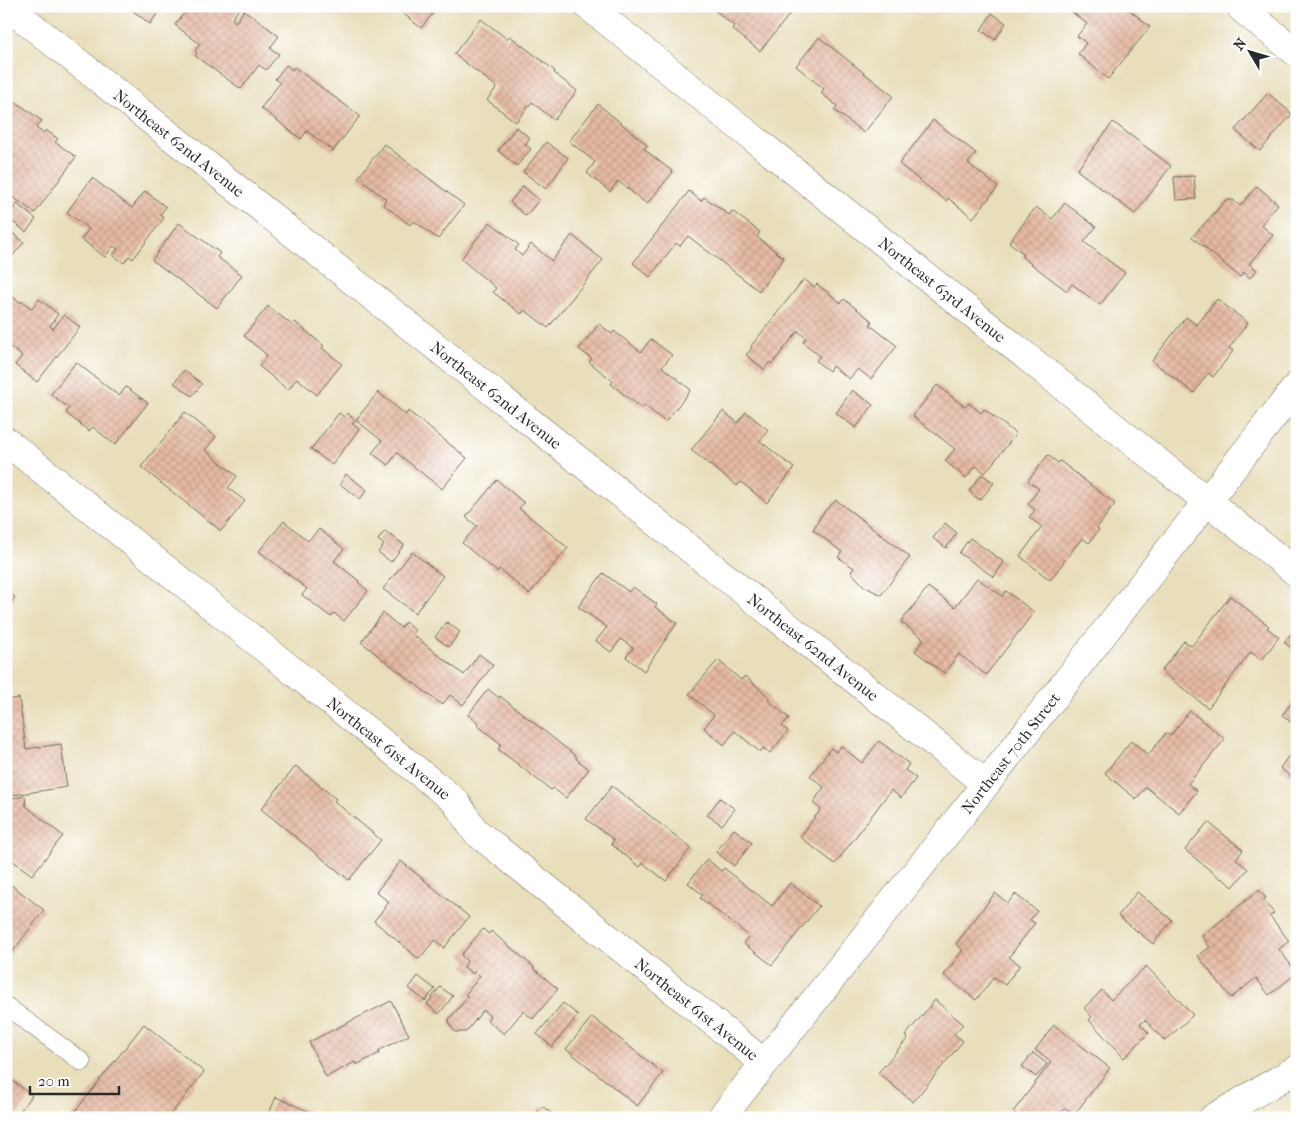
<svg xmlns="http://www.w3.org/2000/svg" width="1303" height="1124" font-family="'IM FELL French Canon',serif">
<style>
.building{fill:url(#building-cross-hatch)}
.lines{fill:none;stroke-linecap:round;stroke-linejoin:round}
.lane-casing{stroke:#6d6a5d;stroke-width:19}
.street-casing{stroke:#6d6a5d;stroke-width:29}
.lane{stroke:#fff;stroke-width:18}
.street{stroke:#fff;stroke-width:28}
.labels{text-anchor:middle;stroke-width:4;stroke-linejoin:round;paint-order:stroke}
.street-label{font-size:16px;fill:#2b2b2b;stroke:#fff}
</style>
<defs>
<pattern id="building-cross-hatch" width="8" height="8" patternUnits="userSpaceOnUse" patternTransform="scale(1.25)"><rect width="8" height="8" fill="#e5b9a2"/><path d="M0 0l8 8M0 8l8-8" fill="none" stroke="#c59f8c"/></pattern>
</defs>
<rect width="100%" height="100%" fill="#fff"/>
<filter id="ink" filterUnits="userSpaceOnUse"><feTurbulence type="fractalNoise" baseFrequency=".02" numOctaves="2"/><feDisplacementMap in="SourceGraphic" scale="10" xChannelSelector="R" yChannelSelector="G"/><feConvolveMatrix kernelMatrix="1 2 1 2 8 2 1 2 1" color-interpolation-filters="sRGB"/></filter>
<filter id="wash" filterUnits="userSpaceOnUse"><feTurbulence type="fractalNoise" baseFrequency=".0096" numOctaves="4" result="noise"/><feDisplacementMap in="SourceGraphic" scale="20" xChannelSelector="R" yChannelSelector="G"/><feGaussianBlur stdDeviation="1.12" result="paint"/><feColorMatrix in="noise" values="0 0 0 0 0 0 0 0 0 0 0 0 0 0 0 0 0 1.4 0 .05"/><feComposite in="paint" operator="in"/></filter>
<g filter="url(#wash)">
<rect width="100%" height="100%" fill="#e8deba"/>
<g id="blocks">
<path class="building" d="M127,6H163L150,24Z
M189,6H241L232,19L236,22L244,10L279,36L270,48L279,54L266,70L259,65L241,89L195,56L197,53L195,51L200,44L175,25Z
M372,6H391L383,15Z
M394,6H439L421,28Z
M710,6H780L790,14L760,51L732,29L734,26Z
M1065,6H1126V7L1150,27L1108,79L1078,54L1086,43L1077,36L1087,24Z
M992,13L1006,23L995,40L981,30Z
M481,19L507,39L510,36L555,71L554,73L577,91L554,120L532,102L516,122L487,100L497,87L454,54Z
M819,37L893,96L864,133L834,110L837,106L821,93L824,89L796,66Z
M286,65L292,70L294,67L360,116L333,151L307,131L301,139L261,108L280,83L275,79Z
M1268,93L1292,114L1260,151L1235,130Z
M15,101L42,121L36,128L43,133L46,130L58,139L55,142L76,157L35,213L6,192V188L11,181L6,177V117L8,114L6,113Z
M598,104L647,145L644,149L673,172L647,204L618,181L610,192L587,173L595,162L569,141Z
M933,120L976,153L968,163L998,187L973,218L948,198L946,201L899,164Z
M1113,122L1171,166L1135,214L1077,170Z
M516,127L530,138L525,144L531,149L517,166L498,151Z
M546,142L568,158L546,189L523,172Z
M384,144L464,205L438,239L414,221L410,225L383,204L386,199L358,178Z
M1194,176L1196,199L1176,200L1174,177Z
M92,178L132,208L145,191L166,207L160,215L164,218L133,259L129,256L124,263L113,255L118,249L113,246L105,257L81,239L89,229L67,212Z
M523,186L539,200L526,216L510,202Z
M1257,186L1278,204L1261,225L1273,235L1249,264L1257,270L1250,278L1244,272L1240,277L1192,237L1226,200H1233L1240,206Z
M689,191L701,201L704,197L729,215L732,211L760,232L757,237L784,258L759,291L688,236L680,246L676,243L650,277L633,263Z
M1065,203L1096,227L1084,242L1125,273L1100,305L1072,284L1067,291L1022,257L1024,254L1009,242L1036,207L1052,219Z
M17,204L36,219L26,232L7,217Z
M490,222L519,245L515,250L522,256L531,244L552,261L572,235L603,260L548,328L525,310L521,314L493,292L496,288L461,259Z
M179,223L220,253L217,257L242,275L217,308L152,260Z
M6,228L24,242L6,264Z
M804,279L814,287L817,284L841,303L844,299L872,321L870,325L897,346L871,379L858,369L849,379L832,366L829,371L816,361L820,356L803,342L806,338L798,331L772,364L770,362L764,369L746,355L752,348L751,346Z
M6,292L21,303L22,301L32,309L39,299L58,314L50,326L53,329L64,315L80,327L37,382L15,365L22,356L6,344Z
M1217,299L1248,323L1229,348L1233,351L1213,377L1208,373L1194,393L1152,361L1186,317L1197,325Z
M268,306L292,325L295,322L324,346L322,348L342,364L317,395L297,378L288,390L259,366L267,355L244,336Z
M599,324L612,334L614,331L641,352L651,339L672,355L662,367L691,390L665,422L644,405L641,408L611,384L613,381L589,362L592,359L579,349Z
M76,362L119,396L126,387L148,403L115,445L93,427L89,431L66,413L69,408L51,394Z
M184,370L202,384L192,396L174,383Z
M937,385L965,407L969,403L981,413L984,409L1016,434L985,473L976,466L966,478L945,461L955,449L913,416Z
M852,390L873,405L856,428L836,413Z
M378,392L406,415L408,411L467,458L442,489L397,453L388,465L372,453L382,441L356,420Z
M723,411L738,423L746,412L768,430L760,441L794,468L767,503L741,482L737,486L691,450Z
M185,412L216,437L205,450L237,476L228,488L245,501L221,531L141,467Z
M339,413L344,417L347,413L355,420L352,424L359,429L332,465L311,449Z
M1048,455L1058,463L1060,461L1115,504L1097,528L1099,530L1089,543L1082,538L1050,580L1020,556L1042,527L1029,517L1035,510L1028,504L1039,489L1028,481Z
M346,474L367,490L360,499L340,484Z
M982,474L994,483L980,500L969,491Z
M497,480L524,503L519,508L568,548L529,594L499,569L497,572L462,543L477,526L466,517Z
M836,500L910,557L881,595L864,586L851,572L854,568L838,557L842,552L813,530L822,514Z
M284,521L308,541L319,529L344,549L334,561L359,581L358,582L368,591L344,621L334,613L331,617L302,595L307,589L259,551Z
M945,523L957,533L946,548L933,538Z
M385,531L404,545L391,562L378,552L384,545L378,540Z
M970,538L1004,562L994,577L959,553Z
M412,552L443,576L415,613L383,589Z
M603,573L629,592L633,587L657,604L655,607L677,623L644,671L626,657L633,648L621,639L611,652L596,641L607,627L578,607Z
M977,578L1002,596L1006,591L1034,612L986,675L959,654L944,673L915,651L924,639L901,622L928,587L955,607Z
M6,591L15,597L6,610Z
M1230,596L1269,626L1267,628L1279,637L1262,660L1251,652L1208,708L1161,671L1184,641L1192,646Z
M383,613L401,628L405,622L415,630L412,634L464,675L479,654L493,665L463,705L450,695L442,705L361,642Z
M447,622L460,632L449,647L435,637Z
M1297,627V653L1284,642Z
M718,660L741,680L745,676L770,698L768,700L789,718L782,726L788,731L770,753L763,748L760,752L735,731L724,745L704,728L714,715L689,694Z
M488,689L499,698L500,696L577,757L576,759L589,769L566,798L553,788L551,790L498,749L501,744L477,725L479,723L468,715Z
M1297,696V727L1282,715Z
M19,698L26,749L61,744L67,787L6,796V700Z
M1190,711L1225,739L1188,784L1197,791L1179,813L1146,787L1136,799L1105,773L1131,741L1148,755L1166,733L1170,736Z
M879,741L909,764L905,770L916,778L901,798L891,790L835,864L800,837L821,809L813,803L824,787L810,776L831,748L836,752L841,746L862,763Z
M1290,754L1297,759V777L1295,780L1280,768Z
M296,766L336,799L334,801L381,840L349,880L261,809Z
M612,786L691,848L666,881L643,863L640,867L611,844L614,840L586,819Z
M25,796L26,806L63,836L32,875L6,856V831L10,826L6,799Z
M720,798L735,809L722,825L707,815Z
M1208,822L1243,850L1236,859L1248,869L1233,887L1222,878L1221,879L1185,850Z
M734,829L752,843L734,866L716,852Z
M707,859L721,871L724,868L772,906L790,883L819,906L772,965L743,943L749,936L700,898L703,895L688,883Z
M401,861L469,917L444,948L435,940L419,959L374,921L389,902L376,892Z
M6,881L44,910L11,954L6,950Z
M1259,890L1266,898L1263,900L1274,913L1270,916L1289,941L1279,949L1297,973L1269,995L1256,978L1231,998L1198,956L1210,947L1202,936Z
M1137,892L1172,920L1153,944L1118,916Z
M995,893L1008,903L1015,894L1037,911L1030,920L1035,923L1009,957L1020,965L1005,985L994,977L976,1000L944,975L963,950L956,944Z
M483,929L489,934L491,931L534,967L533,968L558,989L533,1019L523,1011L504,1034L487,1020L490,1016L483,1010L466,1032H455L450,1025L449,1019L468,997L465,995L480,976L475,971L473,974L464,967L467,961L461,955Z
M1146,966L1193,1015L1165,1041L1145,1020L1140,1024L1149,1033L1124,1058L1089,1020L1092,1017L1084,1008L1102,990L1111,1000Z
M418,976L435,989L425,1001L409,988Z
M440,987L453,996L439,1014L427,1004Z
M935,1000L963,1024L954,1034L963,1041L913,1102L878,1073L908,1038L905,1036Z
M391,1001L409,1035L378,1051L380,1053L356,1065L355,1062L326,1077L309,1042Z
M563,1003L578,1015L552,1047L537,1034Z
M592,1017L663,1073L637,1106L566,1049Z
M144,1024L204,1072L168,1118H70Z
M1054,1025L1110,1068L1074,1115L1065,1108L1058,1118H1021L1013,1112L1051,1062L1035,1050Z
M1033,1053L1047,1064L1036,1077L1022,1066Z
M6,1075L32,1096L14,1118H6Z
M276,1097L312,1113L310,1118H267Z
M542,1106L557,1118H533Z"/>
</g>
</g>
<g filter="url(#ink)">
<use href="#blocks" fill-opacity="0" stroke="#6d6a5d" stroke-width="1"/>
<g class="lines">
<defs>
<path id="lane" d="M6,1006L82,1062"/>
<g id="street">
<path id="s1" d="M7,6L986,784"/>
<path id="s2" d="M588,6L1297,573"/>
<path d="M1241,6L1242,9L1297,53"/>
<path id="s3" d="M6,441L455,801L475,831L763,1062"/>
<path id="s4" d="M721,1118L986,784L1297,386"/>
<path d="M1213,1118L1297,1069"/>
</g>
</defs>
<use href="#lane" class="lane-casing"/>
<use href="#street" class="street-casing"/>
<use href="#lane" class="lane"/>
<use href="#street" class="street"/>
</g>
</g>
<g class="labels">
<g class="street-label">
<text dy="6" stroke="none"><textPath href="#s1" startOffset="220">Northeast 62nd Avenue</textPath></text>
<text dy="6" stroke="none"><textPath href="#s2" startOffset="454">Northeast 63rd Avenue</textPath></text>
<text dy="6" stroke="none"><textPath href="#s1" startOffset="625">Northeast 62nd Avenue</textPath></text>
<text dy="6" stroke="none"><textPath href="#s1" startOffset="1030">Northeast 62nd Avenue</textPath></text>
<text dy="6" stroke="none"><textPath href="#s3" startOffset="491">Northeast 61st Avenue</textPath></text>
<text dy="6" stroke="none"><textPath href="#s4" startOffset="466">Northeast 70th Street</textPath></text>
<text dy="6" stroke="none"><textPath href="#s3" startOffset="896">Northeast 61st Avenue</textPath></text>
</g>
</g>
<rect width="1303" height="1124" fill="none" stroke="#fff" stroke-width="25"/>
<g transform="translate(1250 52) rotate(308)" stroke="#ffffff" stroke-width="4" paint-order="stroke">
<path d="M0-4L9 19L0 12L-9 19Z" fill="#2b2b2b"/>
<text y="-8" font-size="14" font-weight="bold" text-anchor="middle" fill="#2b2b2b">N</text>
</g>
<path d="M30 1086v8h89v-8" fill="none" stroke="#2b2b2b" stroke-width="2.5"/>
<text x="38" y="1086" font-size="15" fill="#2b2b2b" stroke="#ffffff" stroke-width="4" paint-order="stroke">20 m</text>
</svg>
